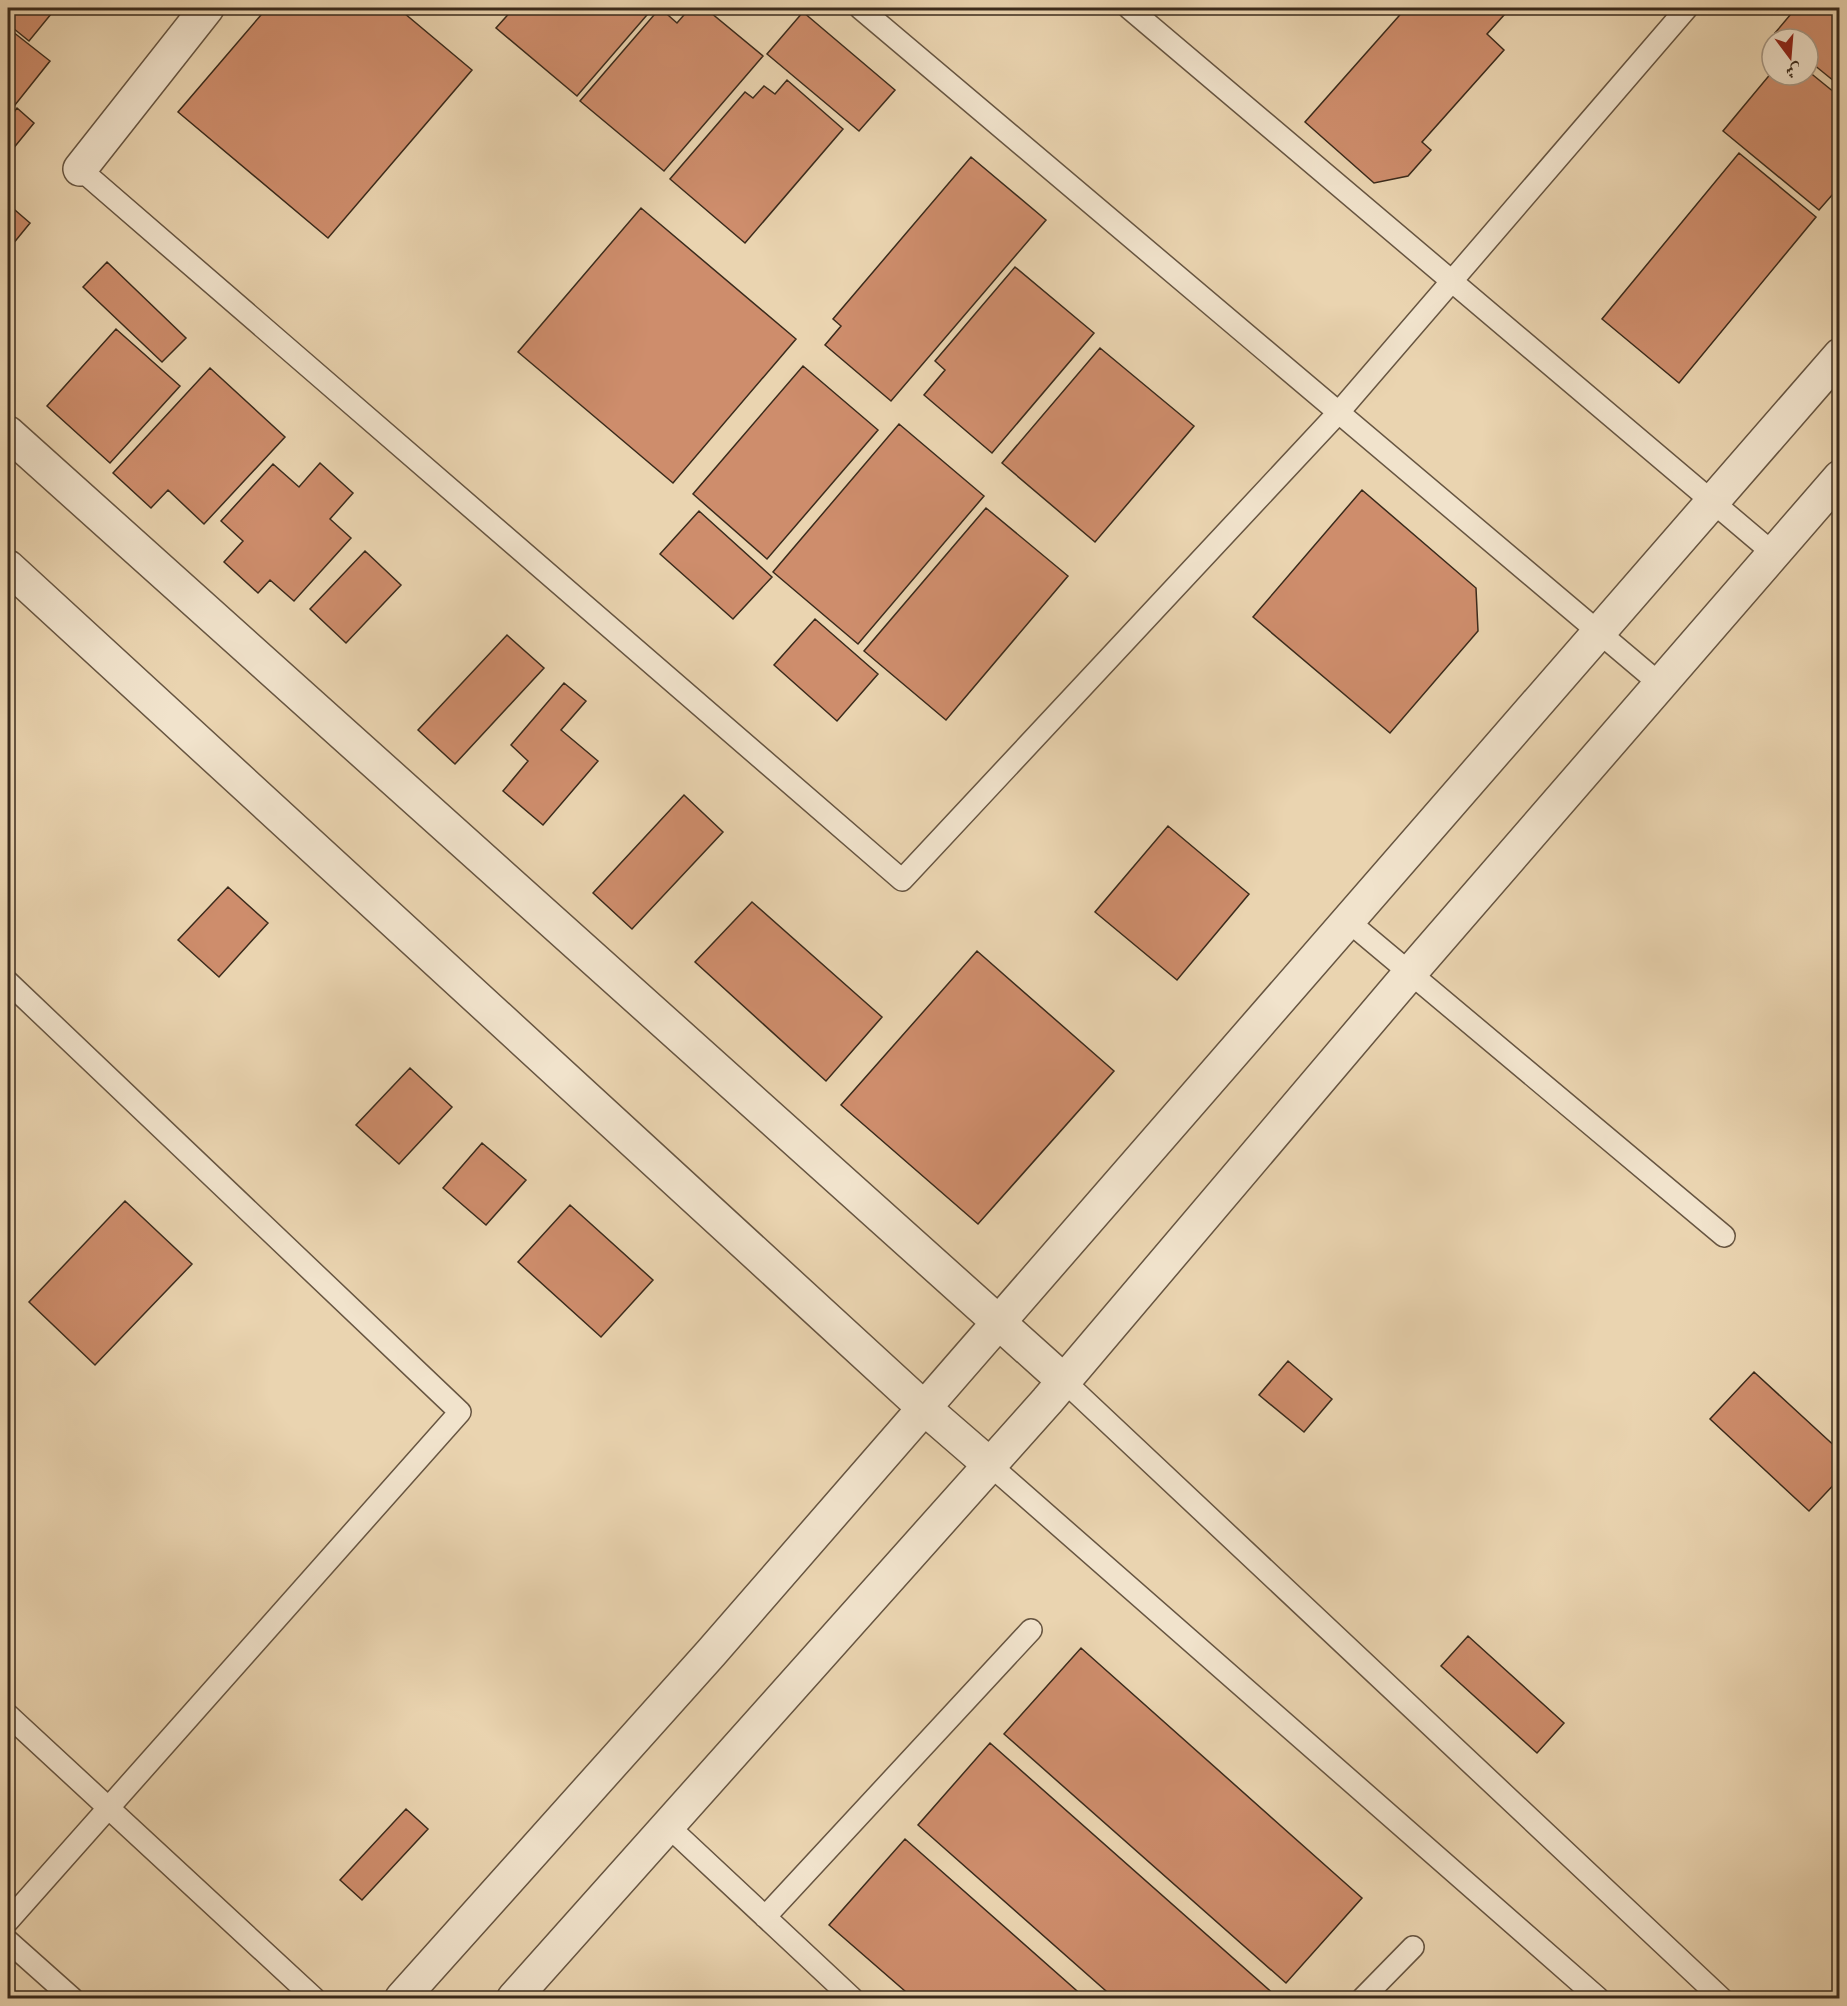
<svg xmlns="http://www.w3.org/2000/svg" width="1847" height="2006" font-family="'Old Standard TT',Amiri,serif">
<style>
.building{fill:#ce8d6c;stroke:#3b2b1c;stroke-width:1.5}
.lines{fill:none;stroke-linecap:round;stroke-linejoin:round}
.service-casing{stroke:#675541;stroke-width:24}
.minor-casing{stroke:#675541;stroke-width:36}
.tertiary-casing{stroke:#675541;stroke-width:36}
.service{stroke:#f1e3cc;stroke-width:21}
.minor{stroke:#f1e3cc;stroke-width:33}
.tertiary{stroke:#f1e3cc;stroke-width:33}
</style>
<rect width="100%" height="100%" fill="#ead4b0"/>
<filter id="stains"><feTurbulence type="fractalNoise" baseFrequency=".00333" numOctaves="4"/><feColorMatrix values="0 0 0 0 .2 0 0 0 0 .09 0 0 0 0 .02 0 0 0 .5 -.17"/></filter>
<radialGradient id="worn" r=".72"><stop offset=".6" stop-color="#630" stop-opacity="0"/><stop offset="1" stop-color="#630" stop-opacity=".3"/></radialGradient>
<path class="building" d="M8,8H56L29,41L8,24Z
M267,8H398L472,70L328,238L178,112Z
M514,8H653L577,96L496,28Z
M660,8L677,23L690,8H705L763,56L664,171L580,101Z
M1406,8H1495L1504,15L1487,34L1504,50L1422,142L1431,150L1408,176L1374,183L1305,122Z
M1796,8H1840V86L1808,60V39H1783L1775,33Z
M803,12L895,90L859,131L767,54Z
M8,28L50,61L15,105L8,99Z
M1808,71L1840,97V186L1819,210L1723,131L1772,72V75H1808Z
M787,80L843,129L745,243L670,179L745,92L753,98L764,86L775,94Z
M17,108L34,123L8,155V120Z
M1739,153L1816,217L1679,383L1602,319Z
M971,157L1046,220L891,401L825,345L841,326L833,319Z
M8,204L30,223L8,250Z
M641,208L796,339L673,483L518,352Z
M107,262L186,338L162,362L83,287Z
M1015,267L1094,333L992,453L924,395L945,370L935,361Z
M116,329L180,386L110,463L47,406Z
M1100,348L1194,426L1095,542L1002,463Z
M803,366L878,430L767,559L693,494Z
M210,368L285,437L204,524L168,490L151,508L113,473Z
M899,424L984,496L858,644L773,572Z
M320,463L353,493L330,519L351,538L294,601L270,580L258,593L224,562L243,541L221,521L273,464L299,487Z
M1362,490L1476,588L1478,631L1390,733L1253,617Z
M986,508L1068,576L946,720L864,651Z
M699,511L772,577L733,619L660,554Z
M365,551L401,585L346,643L310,609Z
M815,619L878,674L837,721L774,665Z
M507,635L544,668L455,764L418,730Z
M564,683L586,701L561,730L598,761L543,825L503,791L528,761L511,745Z
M684,795L723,832L632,929L593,893Z
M1168,826L1249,894L1177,980L1095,912Z
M228,887L268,923L219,977L178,940Z
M752,902L882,1017L826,1081L695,962Z
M977,951L1114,1071L978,1224L841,1105Z
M410,1068L452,1107L399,1164L356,1125Z
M482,1143L526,1180L486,1225L443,1188Z
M125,1201L192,1264L95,1365L29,1302Z
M570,1205L653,1280L601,1337L518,1262Z
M1288,1361L1332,1399L1304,1432L1259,1395Z
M1754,1372L1840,1451V1478L1809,1511L1710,1419Z
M1468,1636L1564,1723L1537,1753L1441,1666Z
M1081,1648L1362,1898L1286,1983L1004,1734Z
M990,1743L1277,1997L1275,1998H1114L918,1825Z
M406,1809L428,1829L362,1900L340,1880Z
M905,1839L1085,1998H913L829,1925Z"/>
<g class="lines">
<defs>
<path id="service" d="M860,8L1660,684
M1129,8L1773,553
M80,169L902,880L1339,412L1687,8
M1348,921L1724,1236
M8,982L460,1412L8,1921
M1064,1381L1721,1998
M990,1465L1598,1998
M8,1715L314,1998
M668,1826L852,1998
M765,1917L1031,1630
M8,1941L72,1998
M1363,1998L1413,1947"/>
<path id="minor" d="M80,169L207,8
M8,433L1064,1381
M8,567L923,1407L990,1465"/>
<path id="tertiary" d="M402,1998L711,1653L1840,355
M514,1998L1047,1401L1410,973L1840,477"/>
</defs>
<use href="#service" class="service-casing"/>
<use href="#minor" class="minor-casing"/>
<use href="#tertiary" class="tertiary-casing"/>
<use href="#service" class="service"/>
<use href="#minor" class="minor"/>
<use href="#tertiary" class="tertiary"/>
</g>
<rect width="1847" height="2006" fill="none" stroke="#ead4b0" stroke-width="30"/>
<rect x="9" y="9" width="1829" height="1988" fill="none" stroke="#3b2b1c" stroke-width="3"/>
<rect x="15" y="15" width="1817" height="1976" fill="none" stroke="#3b2b1c" stroke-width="1.5"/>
<g transform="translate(1790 57) rotate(164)"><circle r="28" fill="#f1e3cc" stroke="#a89986" stroke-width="1.5"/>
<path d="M0-4.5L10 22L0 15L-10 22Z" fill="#8f2418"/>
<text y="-9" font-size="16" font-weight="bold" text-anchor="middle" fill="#3b2b1c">ش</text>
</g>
<rect width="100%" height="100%" filter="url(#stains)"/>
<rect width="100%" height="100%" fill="url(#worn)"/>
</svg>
